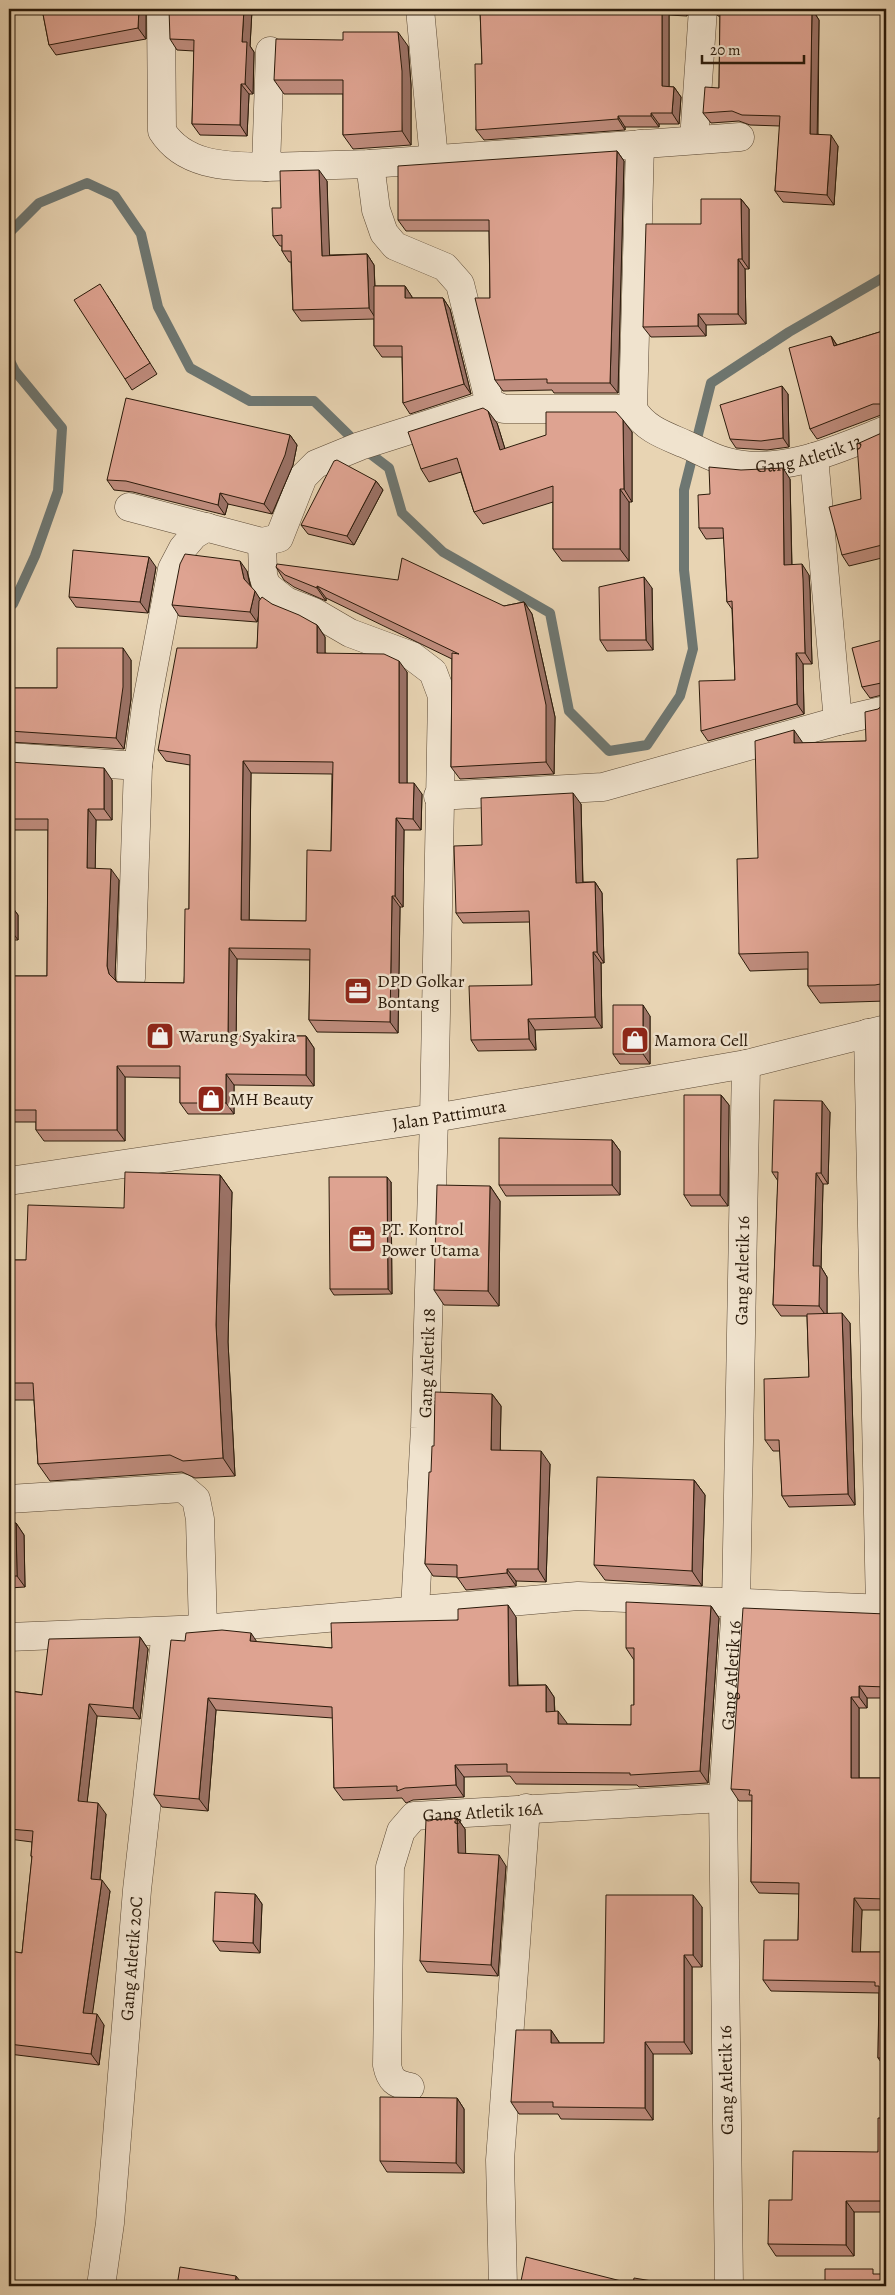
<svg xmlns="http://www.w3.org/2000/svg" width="895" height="2295" font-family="Alegreya,serif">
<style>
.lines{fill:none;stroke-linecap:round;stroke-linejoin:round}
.stream{stroke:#6e7772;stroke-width:10}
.minor-casing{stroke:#5a4834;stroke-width:29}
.tertiary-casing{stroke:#5a4834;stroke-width:29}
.minor{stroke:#f0e3ce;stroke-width:28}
.tertiary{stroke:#f0e3ce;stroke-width:28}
.wall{fill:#bf8c7d;stroke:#2a1a0a;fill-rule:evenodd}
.shaded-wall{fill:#9b7266;stroke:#2a1a0a}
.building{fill:#dea391;stroke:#2a1a0a;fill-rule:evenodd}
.labels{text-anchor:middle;stroke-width:5;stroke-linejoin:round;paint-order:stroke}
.street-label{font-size:18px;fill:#2a1a0a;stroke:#f0e3ce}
.poi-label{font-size:18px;fill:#2a1a0a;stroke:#f0e3ce;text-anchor:start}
</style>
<rect width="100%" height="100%" fill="#e8d4b3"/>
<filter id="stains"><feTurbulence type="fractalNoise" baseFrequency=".004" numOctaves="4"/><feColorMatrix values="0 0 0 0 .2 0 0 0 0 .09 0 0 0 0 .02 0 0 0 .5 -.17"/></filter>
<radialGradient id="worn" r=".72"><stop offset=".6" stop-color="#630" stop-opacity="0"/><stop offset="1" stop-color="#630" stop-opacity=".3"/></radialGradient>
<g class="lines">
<path class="stream" d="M9,233L39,203L87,183L115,196L141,234L158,307L190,368L250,401H314L360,446L389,468L402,513L443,552L550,613L569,711L609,751L647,745L680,696L693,649L684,570V490L711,383L789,332L886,276
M9,359L15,371L62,428L58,491L35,556L13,604L9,607"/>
<defs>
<g id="minor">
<path d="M161,9L162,131C185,167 228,166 266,167"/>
<path d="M420,9L434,159"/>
<path d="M270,51L266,167L370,164L740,137"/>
<path d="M694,140L703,9"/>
<path id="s1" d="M640,144L633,409C645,429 664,435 685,444C699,450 713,459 728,462C781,476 838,449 886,430"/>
<path d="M370,164L376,210L384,233L395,246L445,267L460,284L489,400L492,404L504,409H633"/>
<path d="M814,457L838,721"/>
<path d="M129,507L262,542L279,538L303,477L316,464L360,446L492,404"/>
<path d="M262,542L263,575L266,585L286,601L314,612L350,633L412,656L433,672L442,696L434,1118L425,1428L415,1609"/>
<path d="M9,757L138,766L146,706L172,569L183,548L194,535L207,527"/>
<path d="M438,796L603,787L838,721L886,710"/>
<path d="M131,978L138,766"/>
<path d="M868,1033L880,1609"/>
<path d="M9,1499L183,1488L196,1499L200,1519L203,1629"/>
<path d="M9,1637L203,1629L578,1596L886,1609"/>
<path id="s2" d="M410,2087C395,2084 390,2080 387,2065L390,1867L401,1831L414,1816L723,1798"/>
<path id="s3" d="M101,2286L110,2223L137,1890L166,1631"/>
<path d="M503,2286L500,2160L526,1808"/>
<path id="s4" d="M729,2286L723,1798L736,1604L746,1064"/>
</g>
<g id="tertiary">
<path id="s5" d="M9,1181L434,1118L746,1064L886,1029"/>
</g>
</defs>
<use href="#minor" class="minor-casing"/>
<use href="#tertiary" class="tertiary-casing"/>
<use href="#minor" class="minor"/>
<use href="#tertiary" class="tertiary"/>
</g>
<path class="wall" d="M42,9H146V39L56,55L49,45Z
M480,9H688L687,16L669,15V87H674L681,97L679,124H659V127H625V130L484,140L476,130L482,64Z
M713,9H812L819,20L818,134L838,146L834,205L783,202L775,191L780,126L750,125L739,121L711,123L703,113L719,88L720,16H718Z
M252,10L250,46L254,52L253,94H249L247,136L200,135L192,124L194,51L177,50L170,39Z
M408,46L411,85V145L353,149L343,135V94H284L274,80Z
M617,151L624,161L618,393H554L552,390L503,391L495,380L490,298L489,231H406L398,220Z
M327,181L329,255L367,254L374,265L375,286H405L412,297V298H443L450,309L471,394L410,414L403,403L402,357H382L374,346V319L301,321L293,310L291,262H289L282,251V246H280L273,236L281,208Z
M741,199L749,209V269H745L746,324L706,325V336L651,337L643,327L701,224Z
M107,295L157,374L132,390L125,379Z
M886,330V415H881L817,439L810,429L831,336L837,345Z
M788,394L789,447L767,450L736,448L730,439Z
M497,423L505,449L632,432V502H629V561H562L553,549V502L483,524L474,512L461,472L429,482L421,469Z
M886,431V557L849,566L842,555L861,499Z
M290,435L297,445L293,465L272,514L228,504L225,515L133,492L114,490L107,480Z
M790,479L792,565L809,575L810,590L812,664H803L804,714L708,741L701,731L735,680L732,609L727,602L724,538L706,539L699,528L710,494Z
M376,481L383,490L354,545L308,534L301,525Z
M156,567L148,613L76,607L69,597Z
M276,567L504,606L524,602L532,614L555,717L554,774L460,779L451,767L452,659L326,598V601L294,587L284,580Z
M247,571L251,587L260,599L317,625L325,637V653L407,672V783L422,794L421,830H404L403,907H400L398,1033L317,1032L309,1020L310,960L237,959L236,1036H306L314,1048V1086L234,1085V1114H188L180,1103V1078L125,1077V1141H44L36,1130V1122H9V976H47L48,830H9V762L112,780V820H96L95,869L119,880L115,977L116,981L117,982L184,983L189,909L190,765L166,761L158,750L257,648L259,616L257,622L179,616L172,605ZM251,773L332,774L331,851L306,921L249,920Z
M652,588L653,650L607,651L600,640Z
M886,639V694L870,698L862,687Z
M131,660V699L124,749L9,742V688H57Z
M886,703V1001L820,1003L808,986V969L750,971L739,954L758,858L802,743L866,741L878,709Z
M581,804L583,882H595L602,893L604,963H601L602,1028L535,1030L536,1050L478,1051L471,1040L532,985L530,922L463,923L456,913L482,845Z
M9,904H10L18,915V940H9Z
M650,1016V1064H620L613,1054Z
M721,1095L729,1105L728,1206H691L684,1195Z
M830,1112L828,1184H823L821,1267L827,1277V1313L850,1323L855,1505L789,1507L782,1496L780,1451H773L765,1440L809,1377L807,1316H781L773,1305L778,1181L772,1172Z
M612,1140L620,1151V1195L506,1196L499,1185Z
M220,1175L232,1192L228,1342L235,1476L195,1478L182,1472L50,1481L38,1464L34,1400H9V1260H26L124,1208Z
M391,1182L392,1294L334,1295L330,1289Z
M490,1186L500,1201L499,1306L444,1305L434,1290Z
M492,1394L501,1406L500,1450L550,1464L546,1582L516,1581V1586L466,1590L457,1577L433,1576L425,1564L434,1446Z
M694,1480L705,1495L702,1586L605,1580L594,1565Z
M16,1523L24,1535L25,1587L9,1588V1524Z
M711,1606L719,1618L708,1783L639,1787L637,1785L516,1784L510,1776L464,1777V1797L413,1800L406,1803L402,1798L343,1800L334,1788L333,1718L216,1710L208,1811L162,1807L154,1795L185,1641L257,1642L332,1648L458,1620L516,1617L518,1685H546L554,1697L555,1712L567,1724L631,1725L634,1705V1660L626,1648Z
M886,1614V1698H867V1708H859V1778H886V1910H862L860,1952H886V2212H854V2256H776L768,2244L792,2200L878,2152L884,2118V2066L878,2058L879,1993L771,1991L763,1980L798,1940L799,1894L759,1893L751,1882L752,1801H739L731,1789Z
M140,1637L148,1649L140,1719L97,1716L87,1802L106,1814L100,1880L110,1891L92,2014L104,2025L99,2065L9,2054V1951L22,1953L32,1858L31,1856L32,1842L9,1839V1691L42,1695Z
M457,1818L465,1829V1854L506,1866L498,1976L427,1972L420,1961Z
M255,1894L262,1904L260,1953L220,1951L213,1941Z
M702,1907V1967H692V2054H653V2120L561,2119L558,2114H519L511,2102L551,2030L559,2042V2043H604Z
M457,2098L464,2109V2173L387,2172L380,2161Z"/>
<path class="shaded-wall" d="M139,9H146V39L138,28Z
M244,9H251L252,10L250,46L254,52L253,94L245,84L242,42Z
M662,9H665L669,15V97L662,86Z
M682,9H688L687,16Z
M812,9L819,20L817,144L810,134Z
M398,32L408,46L411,85V145L402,131Z
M241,84L249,94L247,136L240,125Z
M674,87L681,97L679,124L672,113Z
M651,113L659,124V127L651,116Z
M618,116L625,127V130L618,119Z
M831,135L838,146L834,205L827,195Z
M617,151L624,161L618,393L610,383Z
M319,170L327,181L330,266L322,256Z
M741,199L749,209V269L742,259Z
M367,254L374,265L376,319L369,308Z
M738,259L745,269L746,324L738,314Z
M405,286L412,297V309L405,298Z
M443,298L450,309L471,394L464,384Z
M698,314L706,325V336L698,326Z
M831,336L838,347L834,346Z
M782,386L788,394L789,447L783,438Z
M488,411L497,423L509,462L500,450Z
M623,420L632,432V502L624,489Z
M290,435L297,445L293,465L272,514L264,504Z
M783,468L790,479L792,576L784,565Z
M376,481L383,490L354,545L347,536Z
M620,489L629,502V561L620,549Z
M220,493L228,504L225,515L218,505Z
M149,557L156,567L148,613L140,602Z
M240,561L247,571L251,590L244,579Z
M802,564L809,575L810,590L812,664L805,653Z
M644,577L652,588L653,650L646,640Z
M317,586L326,598V601L317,588Z
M255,591L262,602L257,622L250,612Z
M524,602L532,614L555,717L554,774L546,762Z
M317,625L325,637V665L317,653Z
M123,648L131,660V699L124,749L116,738Z
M796,653L803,664L804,714L797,704Z
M399,661L407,672V794L399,783Z
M794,730L805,746L794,743Z
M243,761L251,773L249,931L241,920Z
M104,768L112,780V820L104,809Z
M414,783L422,794L421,830L413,819Z
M573,793L581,804L583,893L576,883Z
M88,809L96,820L95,880L87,868Z
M396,818L404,830L403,907L395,896Z
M111,869L119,880L115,977L117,985L109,974L107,966Z
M595,882L602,893L604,963L597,952Z
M392,896L400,907L398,1033L390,1022Z
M10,904L18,915V940L10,929Z
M229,948L237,959L236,1047L228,1036Z
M593,952L601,963L602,1028L595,1017Z
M643,1005L650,1016V1064L643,1054Z
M528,1019L535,1030L536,1050L529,1039Z
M306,1036L314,1048V1086L306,1075Z
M117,1066L125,1077V1141L117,1130Z
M226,1074L234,1085V1114L226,1103Z
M721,1095L729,1105L728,1206L720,1195Z
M822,1101L830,1112L828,1184L821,1173Z
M612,1140L620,1151V1195L612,1185Z
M816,1173L823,1184L821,1267L827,1277V1317L819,1306L813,1266Z
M220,1175L232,1192L228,1342L235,1476L223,1458L216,1325Z
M387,1177L391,1182L392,1294L388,1289Z
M490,1186L500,1201L499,1306L488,1291Z
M842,1313L850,1323L855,1505L848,1494Z
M492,1394L501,1406L500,1462L491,1450Z
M541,1451L550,1464L546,1582L538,1569Z
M694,1480L705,1495L702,1586L692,1571Z
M16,1523L24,1535L25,1587L17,1576Z
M507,1569L516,1581V1586L507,1573Z
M508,1605L516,1617L518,1698L509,1686Z
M711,1606L719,1618L708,1783L700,1771Z
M251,1633L259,1645L250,1641Z
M140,1637L148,1649L140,1719L133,1708Z
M546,1685L554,1697L555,1724L546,1712Z
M859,1686L867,1698V1708L859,1697Z
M851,1697L859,1708V1789L851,1778Z
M208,1698L216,1710L208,1811L199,1799Z
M89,1704L97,1716L86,1812L78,1801Z
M558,1711L567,1723V1736L558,1724Z
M455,1765L464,1777V1797L456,1785Z
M98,1803L106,1814L99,1890L91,1879Z
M457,1818L465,1829L466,1864L458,1853Z
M499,1855L506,1866L498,1976L491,1965Z
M102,1880L110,1891L91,2024L83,2013Z
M255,1894L262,1904L260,1953L253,1943Z
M693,1895L702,1907V1967L693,1955Z
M854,1898L862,1910L860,1963L852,1952Z
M684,1955L692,1967V2054L684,2042Z
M97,2014L104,2025L99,2065L91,2054Z
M551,2030L559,2042V2055L551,2043Z
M645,2042L653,2054V2120L645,2108Z
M457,2098L464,2109V2173L456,2163Z
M846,2201L854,2212V2256L846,2245Z
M236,2276L244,2286H235Z"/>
<path class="building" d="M42,9H139L138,28L49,45Z
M169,9H244L242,42H247L245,84H241L240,125L192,124L194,40L170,39Z
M480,9H662V86L674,87L672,113H651V116H618V119L476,130L475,64H482Z
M720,9H812L810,134L831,135L827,195L775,191L780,116L742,115L732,111L703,113L705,87L719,88Z
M343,32H398L402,71V131L343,135V80H274L276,39L343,40Z
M617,151L610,383H547V379L495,380L475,298H490L489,220H398V166Z
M319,170L322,256L367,254L369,308L293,310L291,251H282V235L273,236L272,208H281L280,171Z
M701,199H741L742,259H738V314H698V326L643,327L646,224H701Z
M100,284L150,363L125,379L74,300Z
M374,286H405V298H443L464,384L403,403L402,346H374Z
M886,330V406L880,404H873L810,429L789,348L831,336L834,346Z
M782,386L783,438L761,441L730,439L720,405Z
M126,398L290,435L285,455L264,504L220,493L218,505L126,481L107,480Z
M483,408L488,411L500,450L546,435V412H616L623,420L624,489H620V549H553V486L474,512L457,458L421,469L408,432Z
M886,431V544L842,555L829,507L861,499L857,444Z
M337,460L376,481L347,536L301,525L334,461Z
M709,467L741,470L783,468L784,565L802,564L803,579L805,653H796L797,704L701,731L699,681L735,680L732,601L727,602L723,528H699L698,495L710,494Z
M73,550L149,557L140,602L69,597Z
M185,554L240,561L244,579L255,591L250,612L172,605L180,564Z
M402,558L504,606L524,602L546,705V762L451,767L452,653L459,654L317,586V588L285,575L276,567L277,564L398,580Z
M644,577L646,640H600L599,587Z
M262,597L272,604L299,615L317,625V653L384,654L399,661V783H414L413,819L396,818L395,896H392L390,1022L309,1020L310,949L229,948L228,1036H306V1075L226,1074V1103H180V1066H117V1130H36V1110H9V976H47L48,819H9V762L104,768V809H88L87,868L111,869L107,966L109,974L117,982L184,983L185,909H189L190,755L158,750L177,648H257L259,601ZM243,761L333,762L331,851L307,850L306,921L241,920Z
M886,639V682L862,687L852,648Z
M57,648H123V687L116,738L9,731V688H57Z
M886,703V983L875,985L808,986V952L739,954L737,859L758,858L755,741L794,730V743L866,741L865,712L878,709Z
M573,793L576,883L595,882L597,952H593L595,1017L528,1019L529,1039L471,1040L469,986L532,985L529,911L456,913L454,846L482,845L481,798Z
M9,904H10V929H9Z
M613,1005H643V1054H613Z
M684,1095H721L720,1195H684Z
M774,1100L822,1101L821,1173H816L813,1266H820L819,1306L773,1305L778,1172H772Z
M499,1138L612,1140V1185H499Z
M125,1172L220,1175L216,1325L223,1458L183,1461L170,1455L38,1464L33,1383H9V1260H26L28,1205L124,1208Z
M329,1177H387L388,1289H330Z
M437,1185L490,1186L488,1291L434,1290Z
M884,1200H886V1267H883Z
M842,1313L848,1494L782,1496L779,1440H765L764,1379L809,1377L807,1314Z
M435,1392L492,1394L491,1450L541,1451L538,1569H507V1573L457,1578V1565L425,1564L429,1472H431L432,1446H434Z
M597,1477L694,1480L692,1571L594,1565Z
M16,1523L17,1576H9V1524Z
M626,1602L711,1606L700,1771L630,1775V1773L507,1772V1764L455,1765L456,1785L405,1788L397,1791V1786L334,1788L332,1707L208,1698L199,1799L154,1795L171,1640L185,1641L186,1633L222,1630L251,1633L250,1641L332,1648L331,1623L458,1620V1609L508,1605L509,1686L546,1685V1712L558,1711V1724L631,1725V1705H634V1648H626Z
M743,1608L886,1614V1687L859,1686V1697H851V1778H886V1899L854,1898L852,1952H886V2201H846V2245L768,2244L769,2200H792L793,2151L878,2152V2118H884V2058H878L879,1986H875V1982L763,1980L764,1940H798L799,1883L751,1882L752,1795H749L750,1790L731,1789Z
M140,1637L133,1708L89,1704L78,1801L98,1803L91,1879L102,1880L83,2013L97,2014L91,2054L9,2044V1951L22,1953L32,1856H31L33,1831L9,1829V1691L42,1695L49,1639Z
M457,1818L458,1853L499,1855L491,1965L420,1961L426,1820Z
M215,1892L255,1894L253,1943L213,1941Z
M606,1895H693V1955H684V2042H645V2108L553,2107V2102H511L516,2030H551V2043H604Z
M380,2097L457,2098L456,2163L380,2161Z
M526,2257L633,2284L634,2278L682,2286H520Z
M180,2267L236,2276L235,2286H177Z
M825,2269H873V2274H886V2286H825Z"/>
<defs>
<symbol id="office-square" viewBox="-11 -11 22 22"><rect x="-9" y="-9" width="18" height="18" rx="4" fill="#8f2418" stroke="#f0e3ce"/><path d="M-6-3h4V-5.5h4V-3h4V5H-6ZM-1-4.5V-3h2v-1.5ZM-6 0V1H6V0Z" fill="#fff"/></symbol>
<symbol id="shop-square" viewBox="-11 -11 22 22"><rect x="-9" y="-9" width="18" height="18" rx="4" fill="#8f2418" stroke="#f0e3ce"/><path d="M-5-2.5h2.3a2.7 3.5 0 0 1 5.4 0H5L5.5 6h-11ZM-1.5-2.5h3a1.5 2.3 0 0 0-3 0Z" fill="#fff"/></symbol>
</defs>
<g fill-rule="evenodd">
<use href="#office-square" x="342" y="975" width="32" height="32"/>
<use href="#shop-square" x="144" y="1020" width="32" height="32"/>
<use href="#shop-square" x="619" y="1024" width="32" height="32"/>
<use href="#shop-square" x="195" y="1083" width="32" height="32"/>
<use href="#office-square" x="346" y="1223" width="32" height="32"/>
</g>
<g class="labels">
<g class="street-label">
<text dy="6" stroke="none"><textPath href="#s1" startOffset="458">Gang Atletik 13</textPath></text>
<text dy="6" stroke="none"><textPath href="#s5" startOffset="445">Jalan Pattimura</textPath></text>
<text dy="6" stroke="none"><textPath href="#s4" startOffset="1016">Gang Atletik 16</textPath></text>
<text transform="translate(427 1363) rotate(-88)" y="6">Gang Atletik 18</text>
<text dy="6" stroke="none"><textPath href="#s4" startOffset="611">Gang Atletik 16</textPath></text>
<text dy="6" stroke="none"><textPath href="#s2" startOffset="359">Gang Atletik 16A</textPath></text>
<text dy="6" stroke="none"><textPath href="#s3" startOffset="329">Gang Atletik 20C</textPath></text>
<text transform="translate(726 2080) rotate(-91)" y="6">Gang Atletik 16</text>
</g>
<g class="poi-label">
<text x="377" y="987">DPD Golkar<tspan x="377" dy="21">Bontang</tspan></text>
<text x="179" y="1042">Warung Syakira</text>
<text x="654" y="1046">Mamora Cell</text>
<text x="230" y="1105">MH Beauty</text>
<text x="381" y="1235">PT. Kontrol<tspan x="381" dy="21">Power Utama</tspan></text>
</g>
</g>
<rect width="895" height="2295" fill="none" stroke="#e8d4b3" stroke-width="30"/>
<rect x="10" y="10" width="875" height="2275" fill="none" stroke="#2a1a0a" stroke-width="2.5"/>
<rect x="15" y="15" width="865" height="2265" fill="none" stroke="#2a1a0a"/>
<path d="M702 55v8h102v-8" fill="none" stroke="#2a1a0a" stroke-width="2.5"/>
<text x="710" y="55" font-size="15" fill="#2a1a0a" stroke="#f0e3ce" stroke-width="4" paint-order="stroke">20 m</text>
<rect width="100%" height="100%" filter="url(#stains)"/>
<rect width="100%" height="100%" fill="url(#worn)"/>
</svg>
